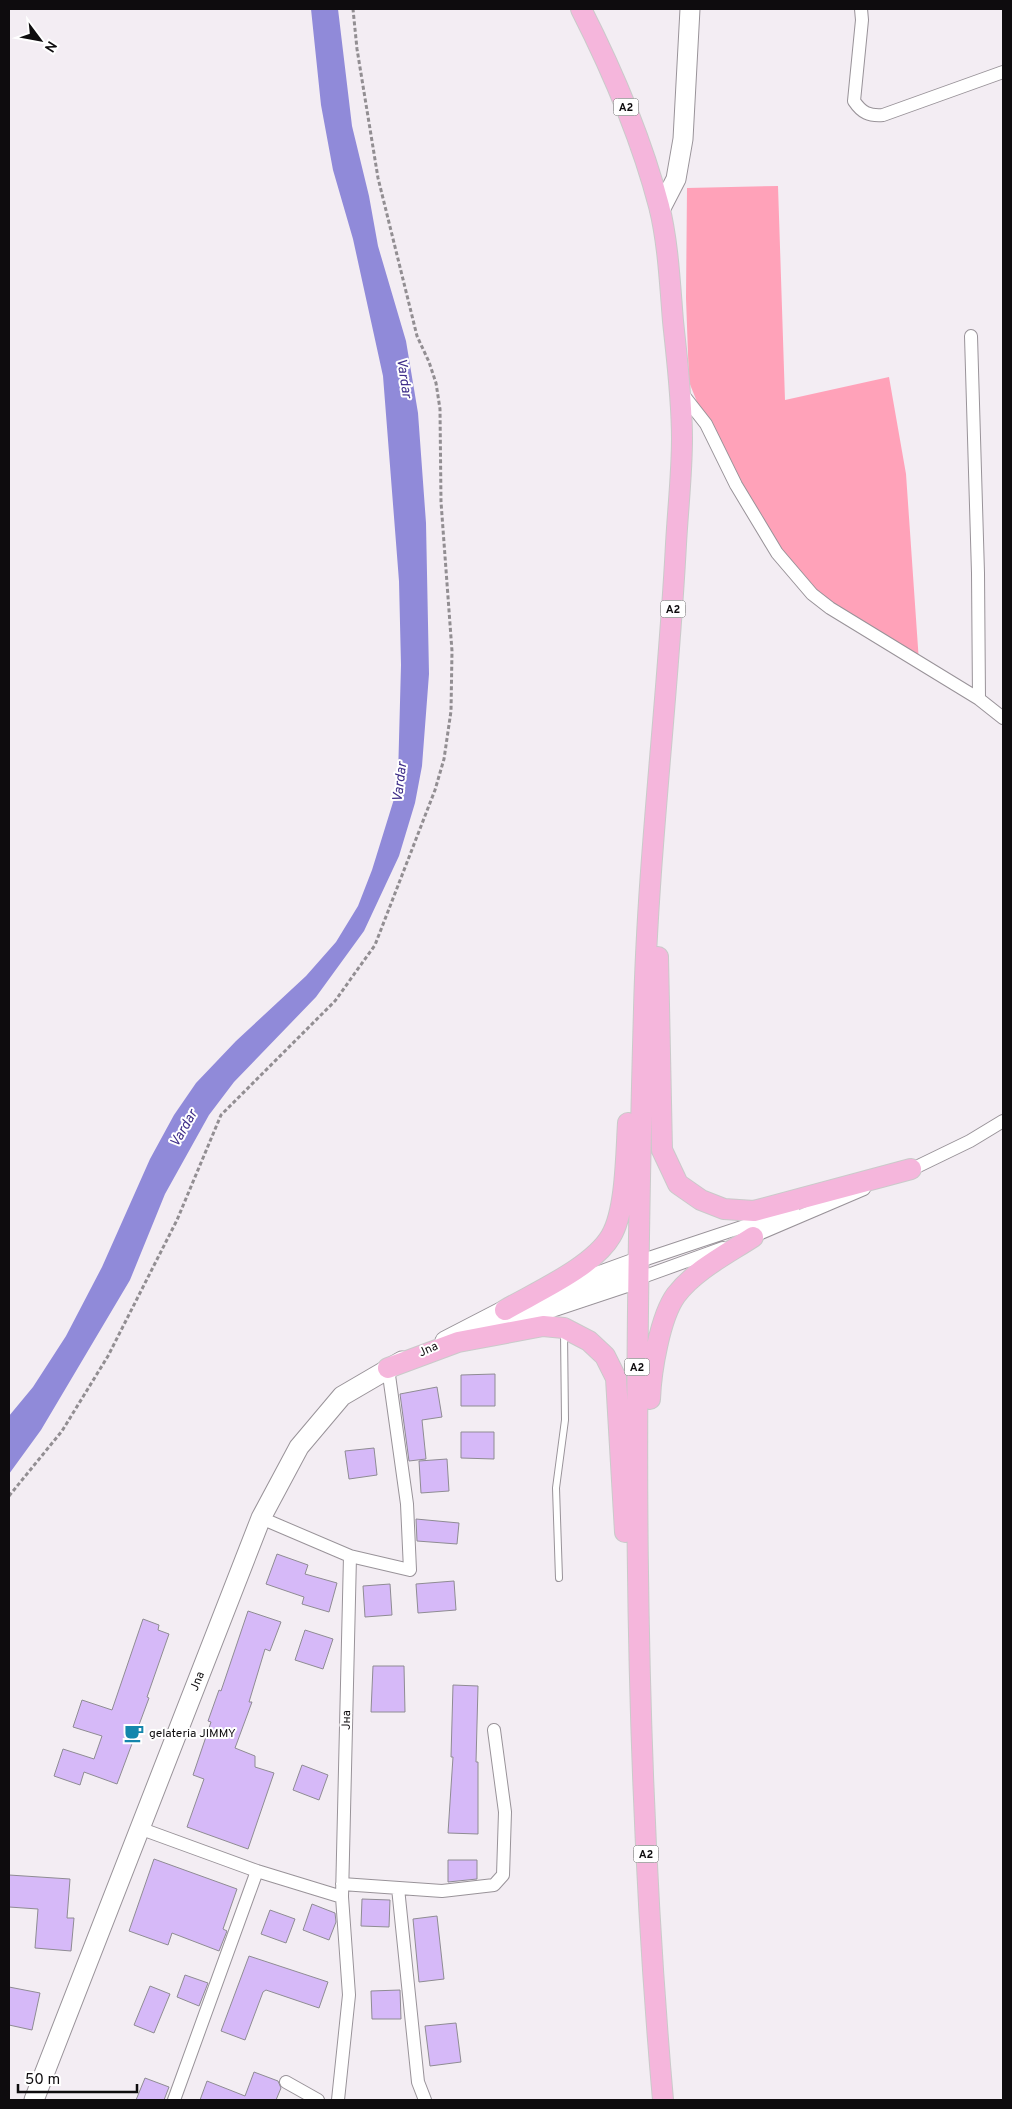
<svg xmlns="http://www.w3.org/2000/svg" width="1012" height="2109" font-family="Overpass,sans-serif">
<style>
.green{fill:#ffa2b9}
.water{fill:#908ad9}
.building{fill:#d6b9f8;stroke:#8f8c93}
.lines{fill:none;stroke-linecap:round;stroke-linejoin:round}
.lane-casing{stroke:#999399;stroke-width:8}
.street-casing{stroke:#999399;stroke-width:14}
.secondary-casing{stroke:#999399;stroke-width:21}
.primary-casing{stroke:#cacaca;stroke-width:22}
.path{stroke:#928e92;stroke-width:3;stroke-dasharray:4 2.5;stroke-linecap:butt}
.lane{stroke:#fff;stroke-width:6}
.street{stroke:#fff;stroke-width:12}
.secondary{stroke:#fff;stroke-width:19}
.primary{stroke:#f5b6dc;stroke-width:20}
.labels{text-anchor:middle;stroke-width:4;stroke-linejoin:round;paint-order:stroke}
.shield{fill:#fff;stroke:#565556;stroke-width:1}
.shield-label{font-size:11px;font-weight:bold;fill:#0e0c0e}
.street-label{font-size:12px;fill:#0e0c0e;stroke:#fff}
.poi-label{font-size:12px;fill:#0e0c0e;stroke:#fff;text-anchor:start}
.water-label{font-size:14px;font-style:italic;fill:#3f2e89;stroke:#fff}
</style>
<rect width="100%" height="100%" fill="#f3edf3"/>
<path class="green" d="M778,186L785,400L889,377L906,474L919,662L830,608L777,553L706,424L689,382L686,298L687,188Z"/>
<path class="water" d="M311,9H338L352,126L369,196L378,246L406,341L418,413L426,523L429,674L422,766L415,803L399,856L364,931L316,997L234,1082L209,1115L165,1194L130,1280L41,1430L9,1474V1416L33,1387L66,1336L102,1267L150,1159L174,1115L196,1083L236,1041L306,976L336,942L358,906L372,870L394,799L398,777L401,665L399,581L383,376L353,239L333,170L321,105Z"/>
<path class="building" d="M495,1374V1406H461V1375Z
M437,1387L442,1417L422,1420L426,1459L409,1461L400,1394Z
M461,1432H494V1459L461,1458Z
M374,1448L377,1475L349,1479L345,1451Z
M447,1459L449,1491L421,1493L419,1461Z
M416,1519L459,1523L457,1544L417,1541Z
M277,1554L308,1565L305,1574L337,1583L329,1612L302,1604L304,1597L266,1584Z
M454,1581L456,1610L418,1613L416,1584Z
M390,1584L392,1615L365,1617L363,1586Z
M248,1611L281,1622L270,1651L265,1649L249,1702H252L235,1748L255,1756V1767L274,1773L248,1849L187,1827L204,1779L193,1775L211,1722L208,1721L219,1690L221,1691Z
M143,1619L159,1625L158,1630L169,1634L147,1697L149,1698L117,1784L84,1772L80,1785L54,1776L63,1749L94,1759L102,1736L73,1727L82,1700L112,1710Z
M305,1630L333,1639L323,1669L295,1660Z
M373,1666H404L405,1712H371Z
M453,1685L478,1686L476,1762H478V1834L448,1833L453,1757H451Z
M302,1765L328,1775L319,1800L293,1790Z
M154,1859L237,1889L223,1929L227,1931L219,1951L172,1933L168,1945L129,1931Z
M448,1860H477V1879L448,1882Z
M9,1875L70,1879L67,1918H74L71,1951L35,1948L38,1909L9,1907Z
M362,1899L390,1900L389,1927L361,1926Z
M312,1904L335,1913L336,1922L329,1940L303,1930Z
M270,1910L295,1919L286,1943L261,1934Z
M437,1916L444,1979L419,1982L413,1919Z
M249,1956L328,1982L319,2008L266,1990L263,1992L245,2040L221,2031Z
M185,1975L208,1983L199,2006L177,1997Z
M150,1986L170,1994L154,2033L134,2025Z
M9,1987L40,1993L32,2030L9,2025Z
M400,1990L401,2019H372L371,1991Z
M456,2023L461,2062L430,2066L425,2026Z
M254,2072L278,2081L281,2088L276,2100H200L207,2081L245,2096Z
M145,2078L169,2087L164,2100H136Z"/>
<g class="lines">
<defs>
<path id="lane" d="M559,1578L556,1488L565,1420L564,1332"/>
<path id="street" d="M861,9L862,20L854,101C862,113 869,116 883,115L1003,72
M971,336L978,573L979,699
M681,392L706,424L736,485L777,553L812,594L830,608L979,699L1003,718
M906,1172L970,1141L1003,1121
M747,1239L864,1189
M637,1262L793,1210
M637,1279L723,1248
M261,1518L350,1556L342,1897L349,1995L338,2100
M350,1556L410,1570L407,1504L388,1368
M139,1828L257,1871L342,1897
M342,1884L442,1891L494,1885L503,1875L505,1812L494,1730
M398,1888L418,2082L425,2100
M286,2082L318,2100
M174,2100L257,1871"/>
<path id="secondary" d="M660,210L676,179L683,139L690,9
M493,1327L637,1279
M445,1341L505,1310L637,1262
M34,2100L261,1518L299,1447L342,1396L402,1361"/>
<path id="primary" d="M581,9C613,72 641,137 659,206C668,241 670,285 673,321C677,360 682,399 682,438C682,473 678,508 676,544C668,699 648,854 644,1009C634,1373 631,1737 663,2100
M658,957L662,1150L678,1184L701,1200L724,1209L754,1211L911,1169
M505,1310C536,1292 593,1267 611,1236C626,1211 626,1153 628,1123
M388,1368L458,1342L543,1326L564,1328L589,1341L605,1356L616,1378L625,1532
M650,1399C651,1371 660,1317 676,1295C695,1270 727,1254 753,1237"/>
</defs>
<use href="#lane" class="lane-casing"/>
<use href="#street" class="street-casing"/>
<use href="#secondary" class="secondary-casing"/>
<use href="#primary" class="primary-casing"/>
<path class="path" d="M9,1496L62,1431L108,1356L177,1220L221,1115L335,1001L375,945L435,790L444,759L451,711L452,651L441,502L440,409L436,383L429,362L417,336L378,178L357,49L353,9"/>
<use href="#lane" class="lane"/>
<use href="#street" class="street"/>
<use href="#secondary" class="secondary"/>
<use href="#primary" class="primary"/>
</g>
<defs>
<symbol id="cafe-bare" viewBox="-9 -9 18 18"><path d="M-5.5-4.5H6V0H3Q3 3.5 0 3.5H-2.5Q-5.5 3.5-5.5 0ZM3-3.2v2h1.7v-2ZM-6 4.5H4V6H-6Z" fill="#1486ac" stroke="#fff" stroke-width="2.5" paint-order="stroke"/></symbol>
</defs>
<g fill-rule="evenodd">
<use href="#cafe-bare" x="120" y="1719" width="28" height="28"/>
</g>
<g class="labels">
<g class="shield">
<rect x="613.5" y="98.5" width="25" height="17" rx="4"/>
<rect x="660.5" y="600.5" width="25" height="17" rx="4"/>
<rect x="624.5" y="1358.5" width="25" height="17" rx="4"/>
<rect x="633.5" y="1845.5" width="25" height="17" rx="4"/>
</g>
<g class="shield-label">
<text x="626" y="111">A2</text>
<text x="673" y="613">A2</text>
<text x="637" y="1371">A2</text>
<text x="646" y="1858">A2</text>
</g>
<g class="street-label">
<text transform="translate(428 1349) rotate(-25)" y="4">Jna</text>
<text transform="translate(197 1681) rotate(-68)" y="4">Jna</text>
<text transform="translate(346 1720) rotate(-89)" y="4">Јна</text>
</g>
<g class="poi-label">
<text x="149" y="1737">gelateria JIMMY</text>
</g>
<g class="water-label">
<text transform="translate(405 378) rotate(81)" y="5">Vardar</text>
<text transform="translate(399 782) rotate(-83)" y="5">Vardar</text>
<text transform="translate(183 1128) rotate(-60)" y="5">Vardar</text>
</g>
</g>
<rect width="1012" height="2109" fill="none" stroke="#0e0c0e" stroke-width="20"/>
<g transform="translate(40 40) rotate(122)" stroke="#ffffff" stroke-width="4" paint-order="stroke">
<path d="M0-4L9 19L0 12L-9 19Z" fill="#0e0c0e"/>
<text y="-8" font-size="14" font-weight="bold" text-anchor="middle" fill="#0e0c0e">N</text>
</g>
<path d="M18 2084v8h119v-8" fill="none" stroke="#0e0c0e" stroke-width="2.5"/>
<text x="25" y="2084" font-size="15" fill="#0e0c0e" stroke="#ffffff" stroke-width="4" paint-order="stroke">50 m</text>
</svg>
